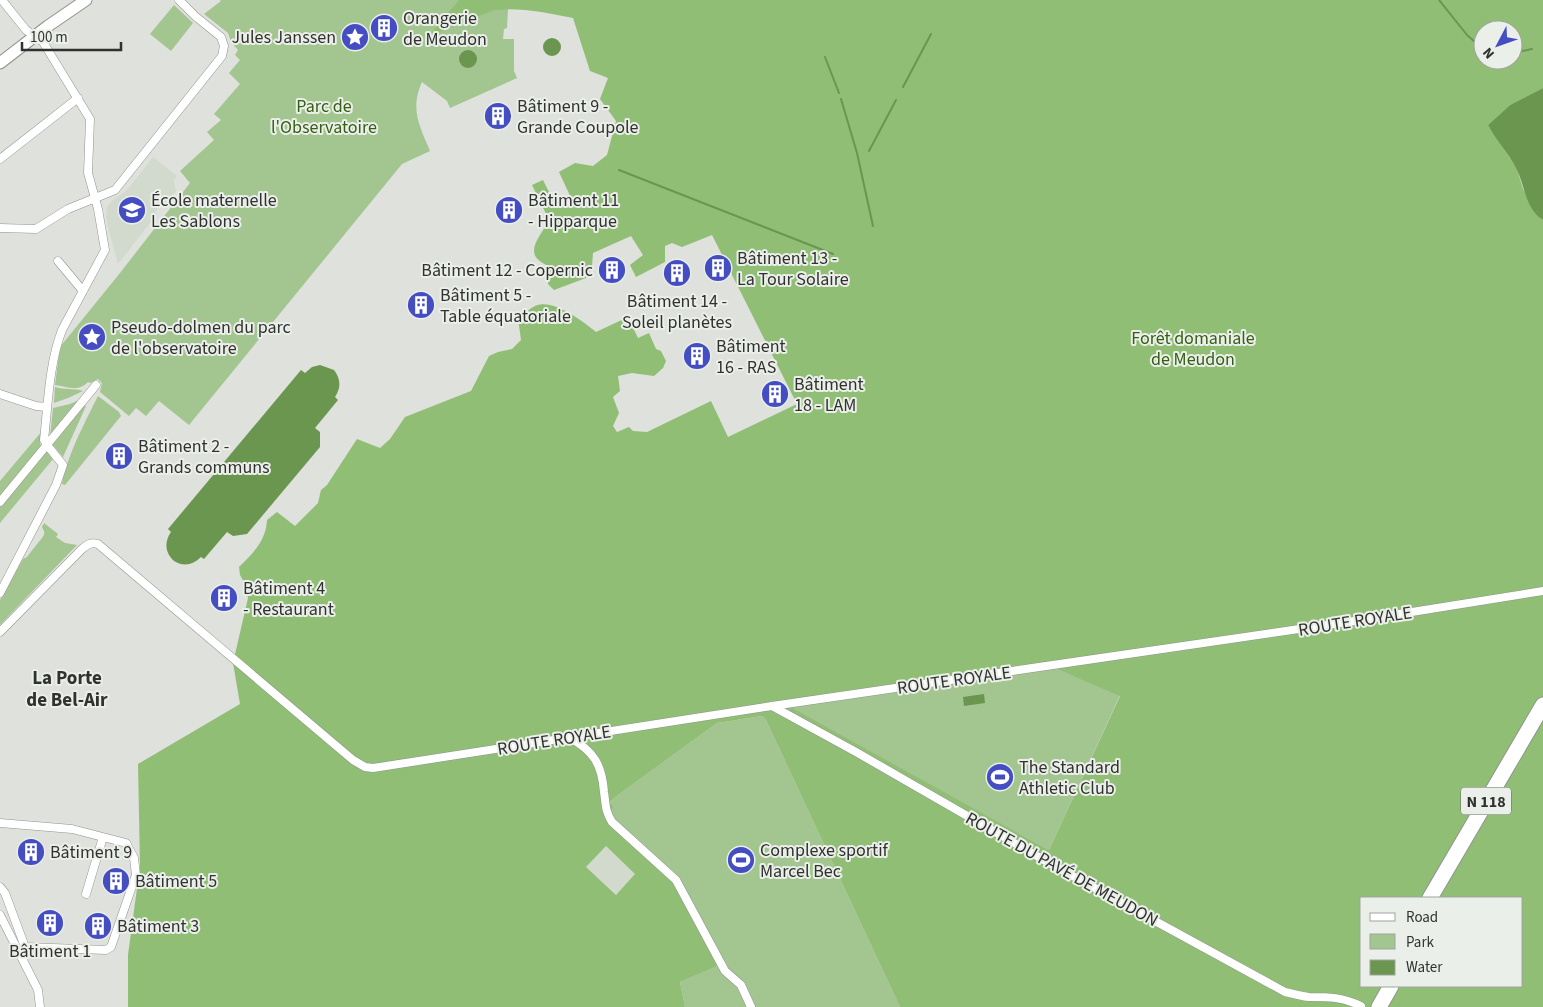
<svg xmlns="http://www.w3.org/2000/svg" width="1543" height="1007" font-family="'Source Sans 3',sans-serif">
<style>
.built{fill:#d2dace}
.green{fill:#a3c58f}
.forest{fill:#90be75;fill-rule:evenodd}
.water{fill:#6a964f}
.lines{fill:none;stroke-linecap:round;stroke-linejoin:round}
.stream{stroke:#6a964f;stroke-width:2}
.street-casing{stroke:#91948f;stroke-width:9}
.secondary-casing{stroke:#91948f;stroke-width:13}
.highway-casing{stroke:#91948f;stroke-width:17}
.street{stroke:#fff;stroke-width:8}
.secondary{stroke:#fff;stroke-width:11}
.highway{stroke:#fff;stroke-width:15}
.labels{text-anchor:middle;stroke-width:4;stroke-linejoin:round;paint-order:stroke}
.shield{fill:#ebefe9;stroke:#696b68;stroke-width:1}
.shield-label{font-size:16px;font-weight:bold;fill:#313230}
.poi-label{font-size:18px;fill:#313230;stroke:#ebefe9;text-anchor:start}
.park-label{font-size:18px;fill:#365f15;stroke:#ebefe9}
.street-label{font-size:18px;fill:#313230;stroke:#ebefe9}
.neighbourhood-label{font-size:19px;font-weight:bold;fill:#313230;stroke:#ebefe9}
</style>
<rect width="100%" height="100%" fill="#dee1dc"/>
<path class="built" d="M153,157L177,176L174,181L176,191L163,207H159L155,212L157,214L118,264L108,227L106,216L107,207L112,201L127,190Z
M606,846L636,874L616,895L586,867Z"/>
<path class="green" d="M220,0H507L508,9L507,28L504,29L503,39H514V71L517,78L450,108L447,101L422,82C410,109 419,125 430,151L402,164L189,425L159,401L146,416L136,408L129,416L100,392L102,383L98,379L90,383L88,382C77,393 67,386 55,385L60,347L120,273L190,183L180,171L214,140L207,132L221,120L214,114L240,84L229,73L240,60L235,55L238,50L231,42L228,33L204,14L221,1Z
M174,5L193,23L171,51L150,34Z
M55,387C64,390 74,388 83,391L68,398L54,403Z
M98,396L119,412L121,416L65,485L62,484C67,456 85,422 98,396Z
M79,400L80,401L50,437L53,408L70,404Z
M84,405L86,406L63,457L52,444Z
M42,431L40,444L42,446L0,497V481Z
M46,451L53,459L0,523V506Z
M44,523L58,534L56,537L65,543L77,545L0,625V600L23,559L27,557C30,553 43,537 44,535C45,531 43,530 42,527Z
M1050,666L1120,695L1049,850L786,705Z
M762,716L766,720L900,1007H685L680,982L718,965L611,815L610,810L614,807L610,802L614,798L717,723Z"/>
<path class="forest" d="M459,0H1543V88L1510,105L1488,125L1517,169L1523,189L1540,218L1543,220V1007H900L766,720L762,716L717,723L614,798L610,802L614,807L610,811L611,815L672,881L719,965L680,982L685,1007H128V955L140,866L138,764L240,704L233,663L248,598L245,584L240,575L239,567C253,553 266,541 267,520L277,512L295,526L318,503L321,490L327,485L357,439L380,448L390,439L405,417L471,391L489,356L498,352L512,349L521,340L518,318C524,314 529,309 535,306C553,298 582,321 596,332L628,317L638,338L649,333L656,349L661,351L666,361L663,368L654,376L632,373L618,376L620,391L613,397L619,413L613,426L617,432L629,427L633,431L647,432L711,401L728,437L797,404L712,235L682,247L672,243L665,246V262L636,277L630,265L643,255L631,236L593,253L592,266L586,278L554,290L548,284L549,266C521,255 539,239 549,220L532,185L543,180L557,208L572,200L559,172L575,163L593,166L607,155L616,121L600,99L608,78L590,71L573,18C548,13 520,7 494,10L429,36ZM1483,30H1513V60H1483ZM1050,666L1120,696L1049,850L787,705ZM606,846L635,874L616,895L586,867ZM1362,898H1522V986H1362Z"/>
<path class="water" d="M543 47a9 9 0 1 1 18 0a9 9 0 1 1-18 0Z
M459 59a9 9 0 1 1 18 0a9 9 0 1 1-18 0Z
M1543,88V220C1525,209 1525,185 1516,168C1508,153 1496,140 1488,125L1510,105Z
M320,365L334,370C341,379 341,388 335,397L338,400L315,428L320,432V447L247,534L233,536L227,532L204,559L201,557C193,565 184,567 174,561C165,553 164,542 171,532L168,529L301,370L305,373L312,367Z
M984,694L985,703L964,706L963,697Z"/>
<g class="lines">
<path class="stream" d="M1439,0L1467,35L1483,49
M1513,53L1532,49
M825,57L839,93
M903,87L931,34
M841,99L857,153L873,226
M869,151L896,100
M619,170L833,254"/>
<defs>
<path id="street" d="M0,159L78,98
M0,228L36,229L68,209L115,190L222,56L224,46L221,37L195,16L179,0
M58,261L83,291
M0,394L36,406L47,407
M0,502L96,385
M0,593L56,485L63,465L47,445L44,440C48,404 49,364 62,330L105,250L98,209L88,173L90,119L43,42L26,30L2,0
M0,632L82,549C88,544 91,542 98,544L353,760L365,767L373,768L772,706L1368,619L1543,591
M772,706L856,752L1049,863L1285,992C1293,994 1301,996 1309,997C1330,997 1342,997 1361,1006
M570,738C594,751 602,765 604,792C606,805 605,811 612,822L676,880L725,971L741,985L751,1007
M0,823L72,829L126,843L134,858L136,875L111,947L106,950L25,947L5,893L0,887
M86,894L103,837
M0,915L38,990L40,1007"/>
<path id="secondary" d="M0,63L48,26L86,0"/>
<path id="highway" d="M1430,898L1543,705
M1379,1007L1391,986"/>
</defs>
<use href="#street" class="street-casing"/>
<use href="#secondary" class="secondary-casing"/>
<use href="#highway" class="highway-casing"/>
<use href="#street" class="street"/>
<use href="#secondary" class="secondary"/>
<use href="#highway" class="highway"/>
</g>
<defs>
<symbol id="building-disc" viewBox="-11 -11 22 22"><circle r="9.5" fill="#444dc2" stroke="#ebefe9"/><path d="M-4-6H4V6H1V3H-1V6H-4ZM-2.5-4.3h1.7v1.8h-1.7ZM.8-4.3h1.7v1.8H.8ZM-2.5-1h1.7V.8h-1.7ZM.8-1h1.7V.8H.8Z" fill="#fff"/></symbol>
<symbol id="sight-disc" viewBox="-11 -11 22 22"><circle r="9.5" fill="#444dc2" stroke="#ebefe9"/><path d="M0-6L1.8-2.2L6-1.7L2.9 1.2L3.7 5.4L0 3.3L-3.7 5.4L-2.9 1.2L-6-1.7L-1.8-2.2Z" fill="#fff"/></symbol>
<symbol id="school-disc" viewBox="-11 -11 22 22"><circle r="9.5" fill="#444dc2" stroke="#ebefe9"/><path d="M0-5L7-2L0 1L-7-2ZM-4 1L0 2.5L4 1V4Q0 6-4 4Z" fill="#fff"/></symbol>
<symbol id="stadium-disc" viewBox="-11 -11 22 22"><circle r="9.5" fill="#444dc2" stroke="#ebefe9"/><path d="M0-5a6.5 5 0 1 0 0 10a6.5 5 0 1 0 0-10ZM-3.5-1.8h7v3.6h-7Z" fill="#fff"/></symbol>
</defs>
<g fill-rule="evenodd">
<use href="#building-disc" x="368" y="12" width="32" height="32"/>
<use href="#sight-disc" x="339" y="21" width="32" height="32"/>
<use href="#building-disc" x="482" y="100" width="32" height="32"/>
<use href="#school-disc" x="116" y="194" width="32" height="32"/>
<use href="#building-disc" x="493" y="194" width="32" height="32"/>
<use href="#building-disc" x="702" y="252" width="32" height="32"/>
<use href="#building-disc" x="596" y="254" width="32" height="32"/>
<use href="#building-disc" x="661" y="257" width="32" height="32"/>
<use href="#building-disc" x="405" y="289" width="32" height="32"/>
<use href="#sight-disc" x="76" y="321" width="32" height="32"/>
<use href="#building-disc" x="681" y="340" width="32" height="32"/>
<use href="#building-disc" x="759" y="378" width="32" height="32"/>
<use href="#building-disc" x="103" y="440" width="32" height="32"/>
<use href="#building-disc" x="208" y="582" width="32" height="32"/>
<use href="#stadium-disc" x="984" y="761" width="32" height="32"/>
<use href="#building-disc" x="15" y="836" width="32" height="32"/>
<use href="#stadium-disc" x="725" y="844" width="32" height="32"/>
<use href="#building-disc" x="100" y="865" width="32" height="32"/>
<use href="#building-disc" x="34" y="907" width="32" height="32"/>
<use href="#building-disc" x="82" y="910" width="32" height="32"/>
</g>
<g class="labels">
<rect class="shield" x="1461" y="787.5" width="50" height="27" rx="4"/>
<g class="shield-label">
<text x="1486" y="807">N 118</text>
</g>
<g class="poi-label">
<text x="403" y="24">Orangerie<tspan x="403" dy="21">de Meudon</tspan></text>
<text x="336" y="43" text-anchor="end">Jules Janssen</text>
<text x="517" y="112">Bâtiment 9 -<tspan x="517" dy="21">Grande Coupole</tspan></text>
<text x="151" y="206">École maternelle<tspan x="151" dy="21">Les Sablons</tspan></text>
<text x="528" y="206">Bâtiment 11<tspan x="528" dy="21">- Hipparque</tspan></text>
<text x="737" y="264">Bâtiment 13 -<tspan x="737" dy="21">La Tour Solaire</tspan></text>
<text x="593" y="276" text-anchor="end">Bâtiment 12 - Copernic</text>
<text x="440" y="301">Bâtiment 5 -<tspan x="440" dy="21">Table équatoriale</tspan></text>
<text x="677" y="307" text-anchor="middle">Bâtiment 14 -<tspan x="677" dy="21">Soleil planètes</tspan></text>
<text x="111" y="333">Pseudo-dolmen du parc<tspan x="111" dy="21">de l'observatoire</tspan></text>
<text x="716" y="352">Bâtiment<tspan x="716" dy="21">16 - RAS</tspan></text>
<text x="794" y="390">Bâtiment<tspan x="794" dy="21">18 - LAM</tspan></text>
<text x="138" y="452">Bâtiment 2 -<tspan x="138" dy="21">Grands communs</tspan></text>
<text x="243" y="594">Bâtiment 4<tspan x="243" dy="21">- Restaurant</tspan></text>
<text x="1019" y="773">The Standard<tspan x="1019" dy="21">Athletic Club</tspan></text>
<text x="760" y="856">Complexe sportif<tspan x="760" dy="21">Marcel Bec</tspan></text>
<text x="50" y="858">Bâtiment 9</text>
<text x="135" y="887">Bâtiment 5</text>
<text x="117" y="932">Bâtiment 3</text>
<text x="50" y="957" text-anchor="middle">Bâtiment 1</text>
</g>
<g class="park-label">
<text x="324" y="112">Parc de<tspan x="324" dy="21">l'Observatoire</tspan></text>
<text x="1193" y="344">Forêt domaniale<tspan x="1193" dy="21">de Meudon</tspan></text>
</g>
<g class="street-label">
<text transform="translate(1355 621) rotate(-9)" y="6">ROUTE ROYALE</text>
<text transform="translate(954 680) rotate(-8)" y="6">ROUTE ROYALE</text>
<text transform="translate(554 740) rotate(-9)" y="6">ROUTE ROYALE</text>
<text transform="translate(1062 869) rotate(29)" y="6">ROUTE DU PAVÉ DE MEUDON</text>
</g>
<g class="neighbourhood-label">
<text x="67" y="684">La Porte<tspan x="67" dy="22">de Bel-Air</tspan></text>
</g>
</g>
<rect x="1360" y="897" width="162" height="90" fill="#ebefe9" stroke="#a1a39f"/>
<rect x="1370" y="913" width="25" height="8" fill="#ffffff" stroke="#a1a39f"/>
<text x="1406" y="922" font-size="15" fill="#313230">Road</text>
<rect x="1370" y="934" width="25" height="15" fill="#a3c58f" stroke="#a1a39f"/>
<text x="1406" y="947" font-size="15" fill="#313230">Park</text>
<rect x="1370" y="960" width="25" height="15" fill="#6a964f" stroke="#a1a39f"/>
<text x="1406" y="972" font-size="15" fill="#313230">Water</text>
<g transform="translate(1498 45) rotate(229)"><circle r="24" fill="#ebefe9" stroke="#a1a39f"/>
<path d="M0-4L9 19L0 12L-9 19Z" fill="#444dc2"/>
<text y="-8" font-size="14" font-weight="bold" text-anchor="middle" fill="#313230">N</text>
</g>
<path d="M22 42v8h99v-8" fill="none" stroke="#313230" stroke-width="2.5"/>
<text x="30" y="42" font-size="15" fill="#313230" stroke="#ebefe9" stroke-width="4" paint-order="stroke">100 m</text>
</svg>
